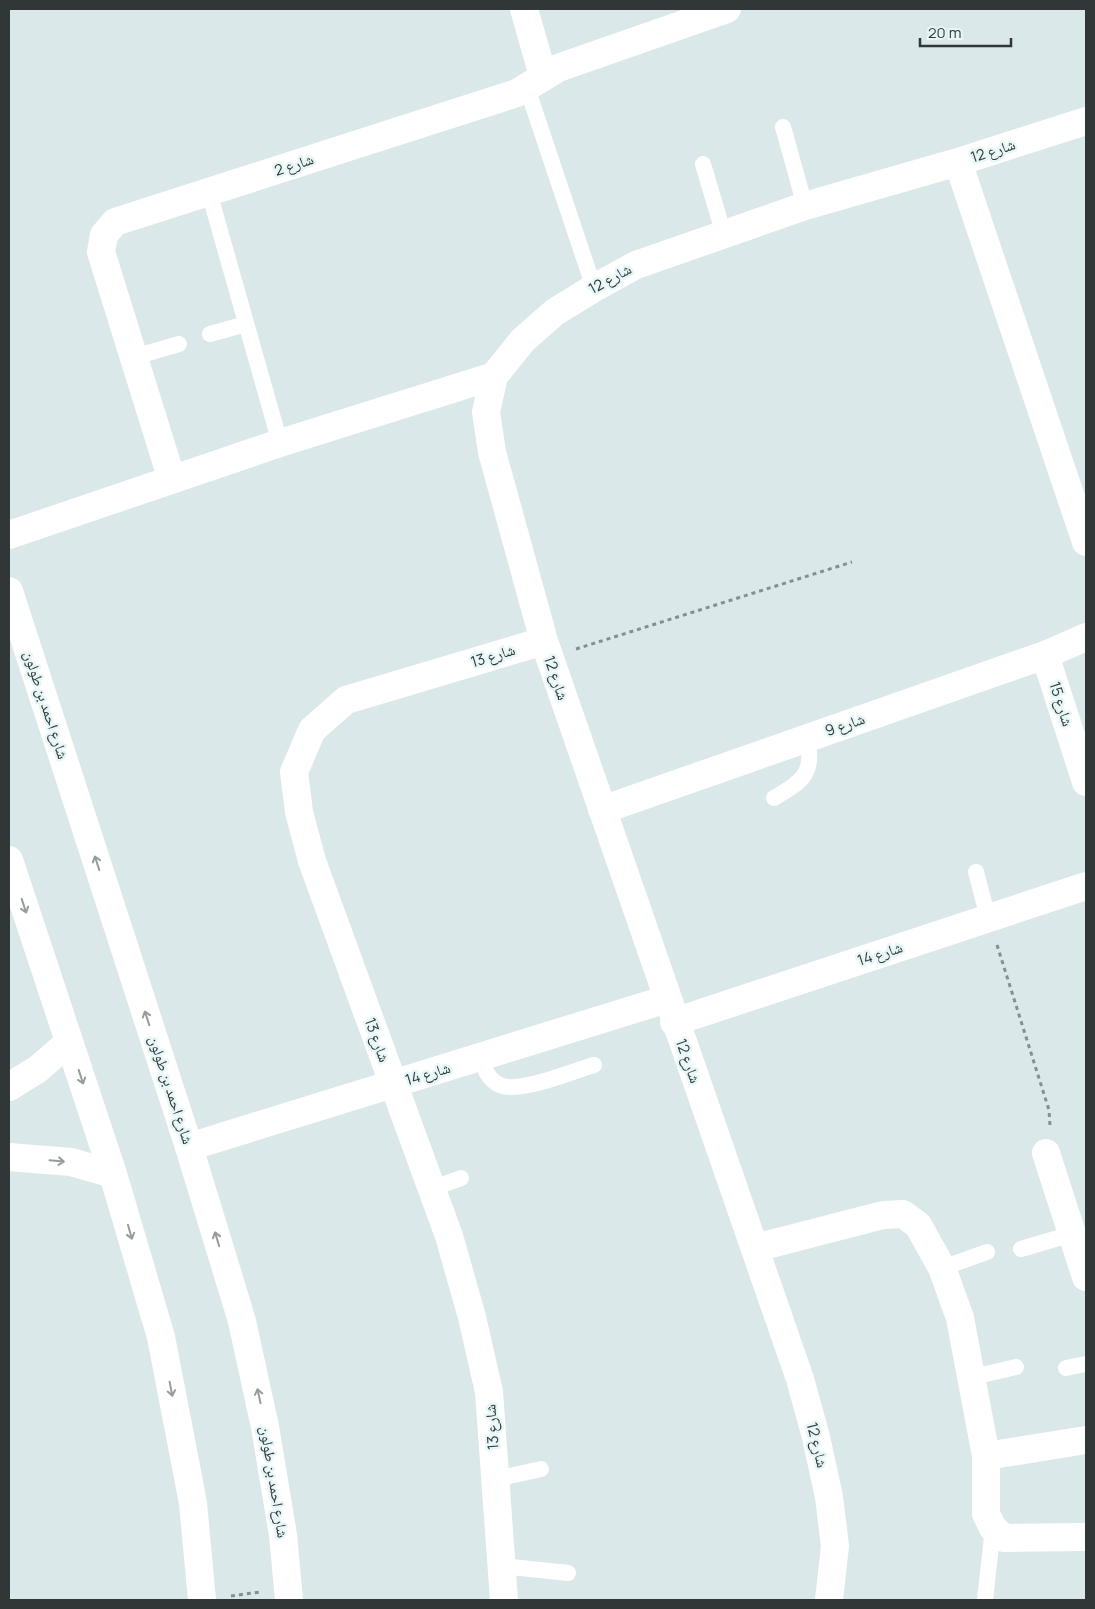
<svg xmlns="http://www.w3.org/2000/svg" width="1095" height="1609" font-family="Manrope,'Noto Naskh Arabic',sans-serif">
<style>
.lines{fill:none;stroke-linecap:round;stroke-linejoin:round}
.path{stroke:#858f8f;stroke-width:3;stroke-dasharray:4 4;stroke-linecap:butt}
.lane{stroke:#fff;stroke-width:16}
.street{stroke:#fff;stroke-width:28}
.secondary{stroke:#fff;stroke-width:28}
.oneway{stroke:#989b9b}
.labels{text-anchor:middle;stroke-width:5;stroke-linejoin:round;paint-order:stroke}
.street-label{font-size:15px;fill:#313737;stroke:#e7f6f7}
</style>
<rect width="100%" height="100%" fill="#dae8e9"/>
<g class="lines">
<path class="path" d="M576,649L852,562
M997,945L1049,1110L1050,1126
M231,1596L260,1592"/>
<path class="lane" d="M527,88L594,288
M783,127L805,206
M703,164L724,235
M209,192L280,443
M210,334L246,324
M134,357L179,344
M774,798C803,781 815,773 807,738
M976,872L988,918
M481,1057C484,1068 488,1080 500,1085C519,1094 573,1071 594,1065
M431,1189L461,1178
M1021,1249L1072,1234
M942,1268L987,1252
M1066,1368L1086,1364
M973,1377L1016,1367
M496,1479L541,1469
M502,1566L568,1573
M985,1600L993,1528"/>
<path class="street" d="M524,9L543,76
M958,162L1086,542
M172,480L101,252L104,235L115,222L517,93L558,68L727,9
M9,535L280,443L494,376
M1045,655L1086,782
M602,810L1045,655L1086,637
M674,1022L1086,886
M9,1087L38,1069L69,1042
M189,1147L667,999
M1046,1153L1086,1277
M9,1157L71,1162L113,1174
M755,1248L883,1215L903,1214L918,1225L942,1268L960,1318L986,1456V1514L993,1528L1004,1538L1086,1537
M986,1456L1086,1440
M504,1600L489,1392L472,1317L449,1236L312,861L299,812L294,772L312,730L346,700L544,641
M829,1600L835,1546L829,1497L816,1437L800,1379L544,641L492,452L486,412L494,376L523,340L555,312L594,288L636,265L805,206L958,162L1086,121"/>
<path class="secondary" d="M9,591L189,1147L242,1321L265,1427L283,1535L289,1600
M9,860L113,1174L161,1337L193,1503L202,1600"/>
</g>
<defs><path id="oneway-shaft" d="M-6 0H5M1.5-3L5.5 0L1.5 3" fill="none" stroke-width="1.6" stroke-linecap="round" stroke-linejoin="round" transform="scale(1.25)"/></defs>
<g class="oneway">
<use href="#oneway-shaft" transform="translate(97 863) rotate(-108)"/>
<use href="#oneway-shaft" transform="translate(24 906) rotate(72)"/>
<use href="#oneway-shaft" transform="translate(147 1018) rotate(-108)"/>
<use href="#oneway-shaft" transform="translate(81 1077) rotate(72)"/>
<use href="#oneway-shaft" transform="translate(57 1161) rotate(5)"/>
<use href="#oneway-shaft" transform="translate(130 1232) rotate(74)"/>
<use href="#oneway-shaft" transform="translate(217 1239) rotate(-107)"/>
<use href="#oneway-shaft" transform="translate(171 1389) rotate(79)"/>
<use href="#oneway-shaft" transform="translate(259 1396) rotate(-102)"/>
</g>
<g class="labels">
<g class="street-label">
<text transform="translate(993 151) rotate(-18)" y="5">شارع 12</text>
<text transform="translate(294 165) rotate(-18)" y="5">شارع 2</text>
<text transform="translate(610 279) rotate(-29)" y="5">شارع 12</text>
<text transform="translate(493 656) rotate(-17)" y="5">شارع 13</text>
<text transform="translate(556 678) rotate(71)" y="5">شارع 12</text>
<text transform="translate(1061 704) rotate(72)" y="5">شارع 15</text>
<text transform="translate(46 705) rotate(72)" y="5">شارع احمد بن طولون</text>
<text transform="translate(845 725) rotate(-19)" y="5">شارع 9</text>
<text transform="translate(880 954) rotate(-18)" y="5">شارع 14</text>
<text transform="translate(377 1040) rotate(70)" y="5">شارع 13</text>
<text transform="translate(688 1061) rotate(70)" y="5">شارع 12</text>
<text transform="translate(428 1074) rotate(-17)" y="5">شارع 14</text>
<text transform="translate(171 1090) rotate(72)" y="5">شارع احمد بن طولون</text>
<text transform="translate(492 1427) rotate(-94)" y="5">شارع 13</text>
<text transform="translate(817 1445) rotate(76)" y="5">شارع 12</text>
<text transform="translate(274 1482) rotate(81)" y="5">شارع احمد بن طولون</text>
</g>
</g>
<rect width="1095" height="1609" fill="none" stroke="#313737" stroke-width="20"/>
<path d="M920 38v8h91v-8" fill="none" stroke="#313737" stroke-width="2.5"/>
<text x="928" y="38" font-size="15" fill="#313737" stroke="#e7f6f7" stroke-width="4" paint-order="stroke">20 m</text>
</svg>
